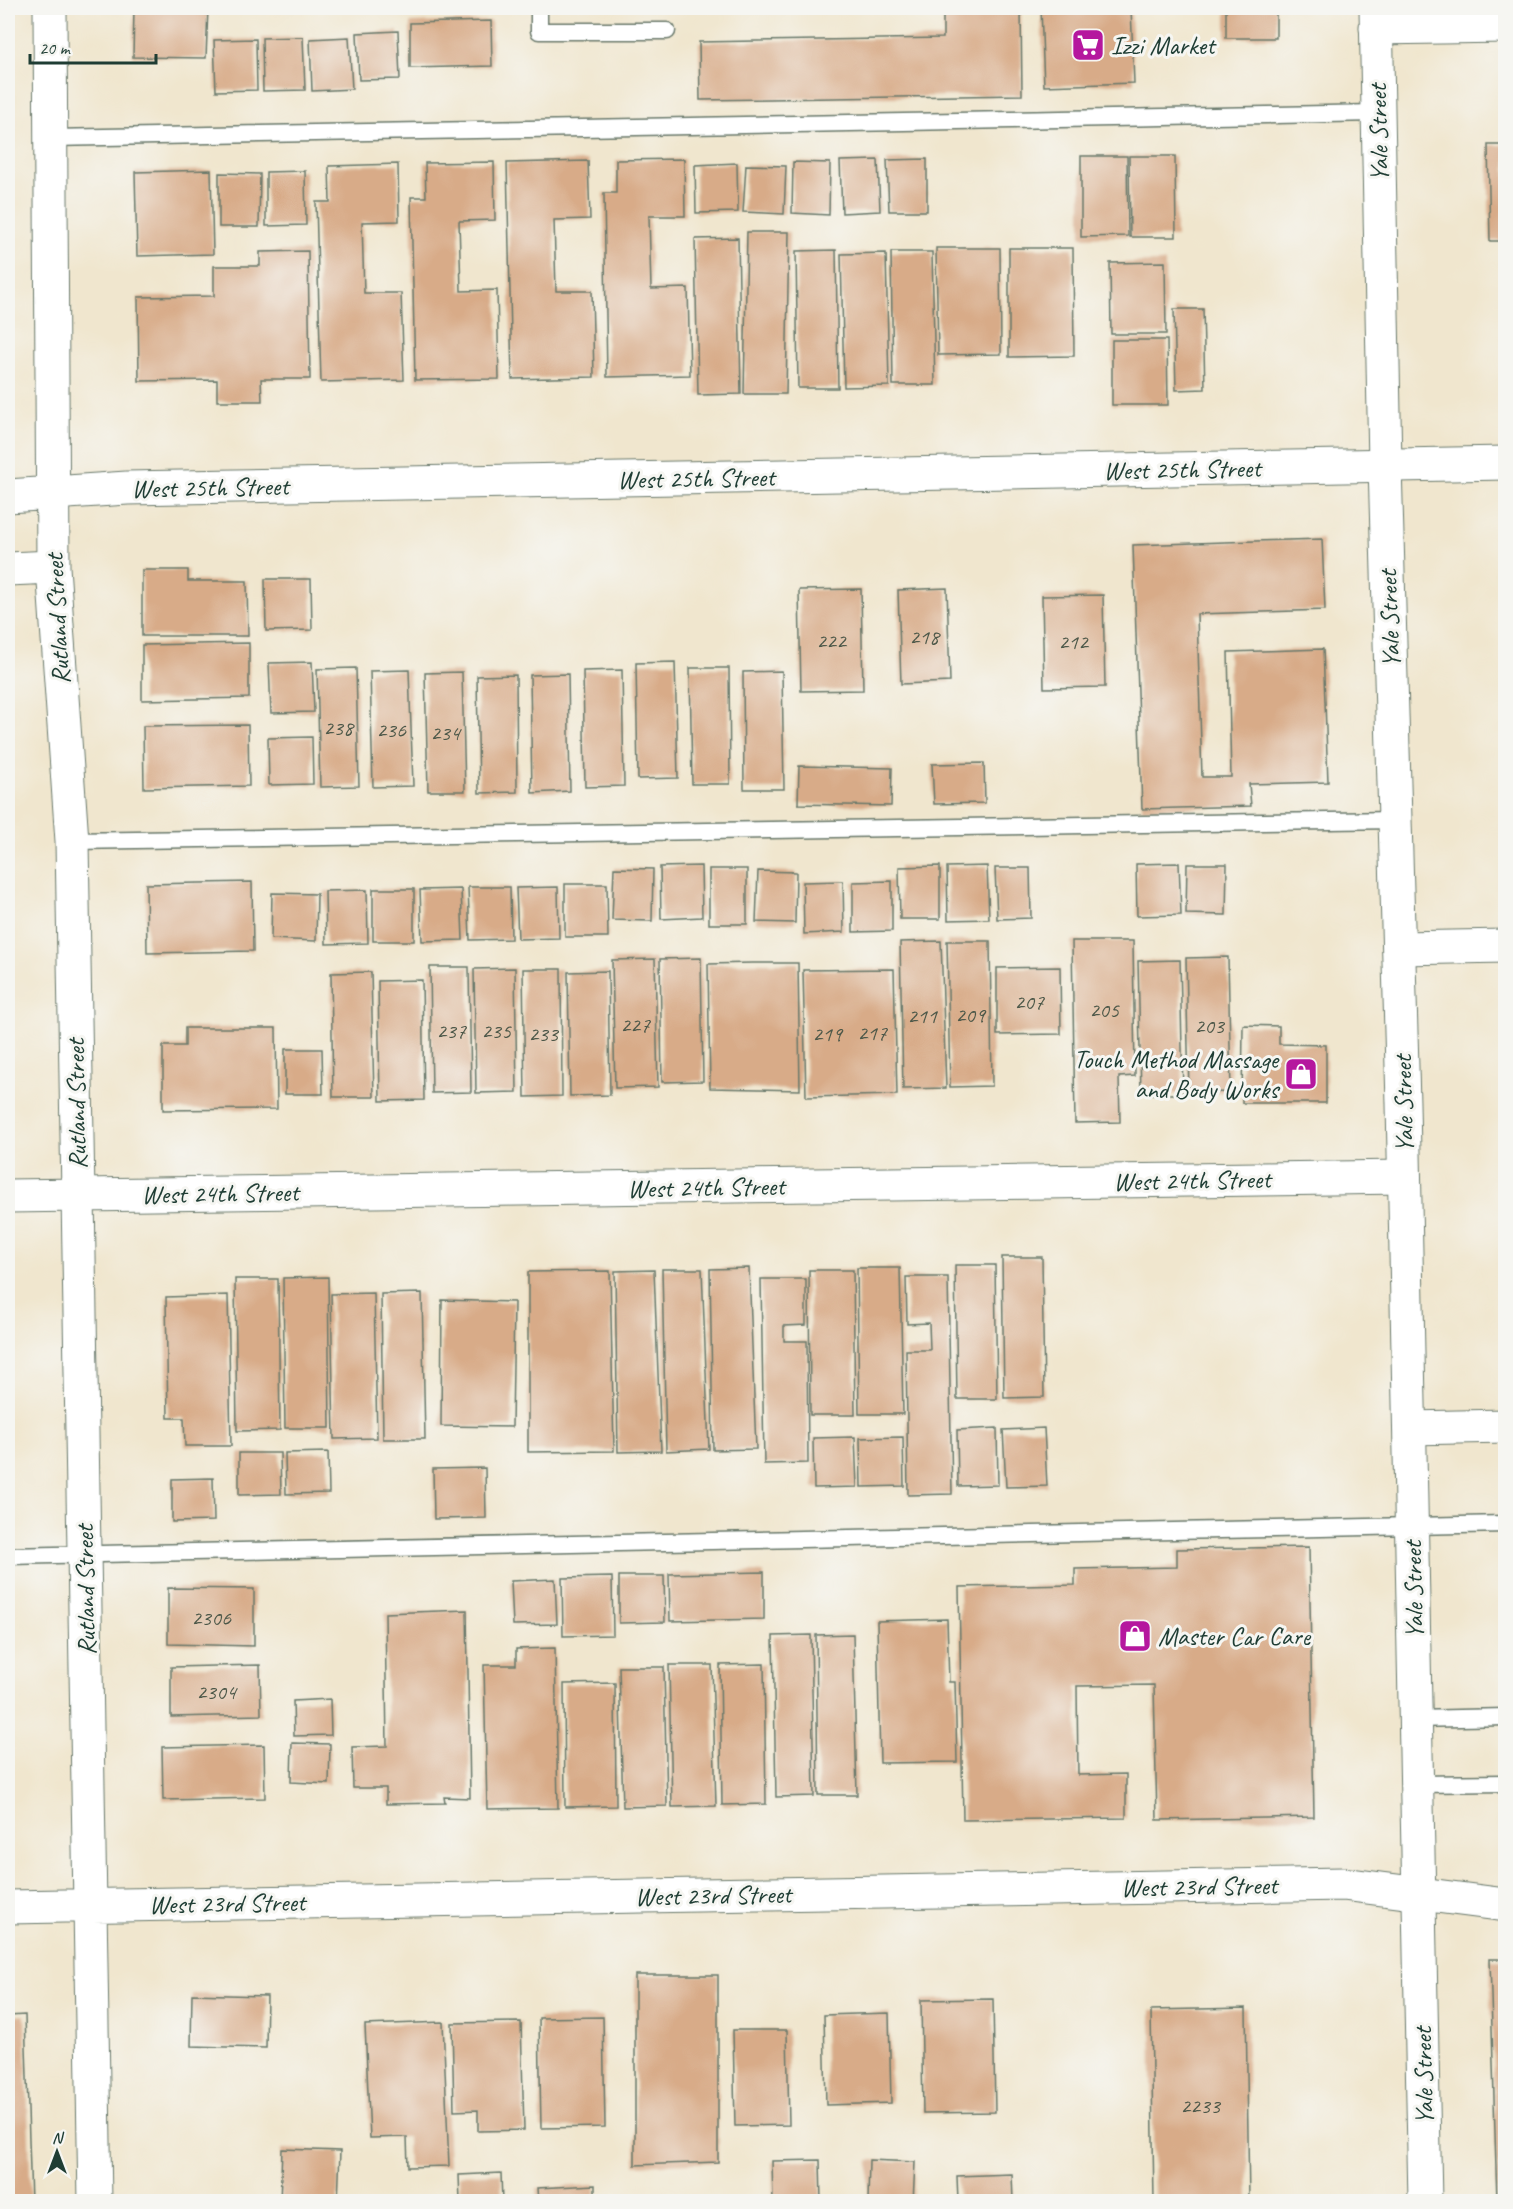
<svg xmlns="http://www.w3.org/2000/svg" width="1513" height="2209" font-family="Caveat,sans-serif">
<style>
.building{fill:#d8ab88}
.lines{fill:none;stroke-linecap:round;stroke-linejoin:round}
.service-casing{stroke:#68786a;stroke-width:19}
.minor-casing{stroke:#68786a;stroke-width:35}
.tertiary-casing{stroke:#68786a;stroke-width:35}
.secondary-casing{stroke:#68786a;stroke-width:35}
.service{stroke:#fff;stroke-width:16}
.minor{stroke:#fff;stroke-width:33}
.tertiary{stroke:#fff;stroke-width:33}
.secondary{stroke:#fff;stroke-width:33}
.labels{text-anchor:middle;stroke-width:6;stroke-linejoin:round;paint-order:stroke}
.number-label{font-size:22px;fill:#4d5849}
.poi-label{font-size:26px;fill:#1f3d34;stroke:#f6f6f2;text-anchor:start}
.street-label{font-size:26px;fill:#1f3d34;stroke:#f6f6f2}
</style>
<rect width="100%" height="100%" fill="#f6f6f2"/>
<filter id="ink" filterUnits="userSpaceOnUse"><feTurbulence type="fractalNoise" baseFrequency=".0167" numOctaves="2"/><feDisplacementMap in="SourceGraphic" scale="12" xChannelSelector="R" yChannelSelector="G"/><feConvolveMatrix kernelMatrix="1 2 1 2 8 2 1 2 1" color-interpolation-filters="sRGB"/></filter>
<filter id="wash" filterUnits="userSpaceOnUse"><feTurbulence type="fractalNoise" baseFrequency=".008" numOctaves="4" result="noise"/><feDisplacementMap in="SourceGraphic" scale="24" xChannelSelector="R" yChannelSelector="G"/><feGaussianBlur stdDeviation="1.35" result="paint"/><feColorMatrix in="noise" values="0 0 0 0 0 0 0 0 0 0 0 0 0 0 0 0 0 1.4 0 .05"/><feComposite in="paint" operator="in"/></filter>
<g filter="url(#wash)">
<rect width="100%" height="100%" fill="#f0e6ce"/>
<g id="blocks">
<path class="building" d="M134,8H208L206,58L133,57Z
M943,8H1021L1022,95L700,100L699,42L943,38Z
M1041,8H1131L1134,83L1044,86Z
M1226,8H1276V38H1226Z
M491,21L492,66L410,68V23Z
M398,31L400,79L359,80L357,33Z
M303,37L305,90L263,91L262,38Z
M349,37L352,89L312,91L310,39Z
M256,39L257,90L216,91L214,40Z
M1488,145H1506V241H1490Z
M1081,156H1127L1128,236L1081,237Z
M1129,156H1175L1176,237H1130Z
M684,159L685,216H649L651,289L688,288L690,375L607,377L604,193H616V160Z
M927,159V211H889L887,160Z
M878,160L880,211L842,213L840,161Z
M588,161L590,219L554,220L556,291H592L594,377L512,379L507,163Z
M494,162L495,220L459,221L461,291L497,290L499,379L415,380L411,197H426L425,163Z
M793,162L830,163L829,215L792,213Z
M737,163L738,212L696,213L695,165Z
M398,164L399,221L362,222L364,293H401L404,380L321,382L316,202H330L329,166Z
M746,165L786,166L784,214L743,212Z
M211,170L213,254L137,256L135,172Z
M305,171L306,225L266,226V172Z
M219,173L260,174L259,227H219Z
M747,232H789L786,394H744Z
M738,238L741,394L698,395L695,239Z
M936,248H1000L1001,354L938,355Z
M1009,248H1073L1074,356L1009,357Z
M836,250L838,388H798L796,251Z
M308,251L310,379H261L262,401H217V380L139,381L138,297L214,296V266H260V252Z
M891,252H932L935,385H893Z
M886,253L889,386L844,387L841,254Z
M1165,262L1166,334H1111L1110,263Z
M1174,309H1203L1205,389L1176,390Z
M1112,340H1167L1168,405H1112Z
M1322,539L1325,610L1197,614L1202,777H1231L1228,652L1323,649L1328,782L1249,784L1251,806L1142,809L1133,545Z
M142,570H188V581H247L248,636H142Z
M265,579H311L312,630L266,631Z
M947,588L950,682L901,684L898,590Z
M861,589L863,690L801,691L799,590Z
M1103,595L1105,687L1044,688L1042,596Z
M249,643V698L142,700V645Z
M312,662L314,712L271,713L269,663Z
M675,662L678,778L638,779L636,663Z
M356,668L359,786L320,787L317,669Z
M690,668H729L730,784H692Z
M409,670L413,786L373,787L370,671Z
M622,670L624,786L585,787L583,671Z
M782,671L784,789H744L743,672Z
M462,672L465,791H428L425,673Z
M568,674L570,791L532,793L530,675Z
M516,675L517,792L479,793L477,676Z
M248,725L249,786L144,788L143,726Z
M312,737L313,784L269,785L268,738Z
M984,763L985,803L934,804L932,764Z
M799,766L892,768L891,806L798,804Z
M1179,863L1181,915L1137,916L1136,864Z
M1187,864H1227L1226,915L1186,914Z
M701,866L702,917L661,919L660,867Z
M940,866V919H900L899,867Z
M987,866L989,919L948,920L947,867Z
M614,868L653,869L652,921L612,920Z
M995,868H1030L1031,918L997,919Z
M709,869H747V924H709Z
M758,871L796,872L795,923L756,922Z
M843,881L844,932L804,934L803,882Z
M892,881V931L853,932V882Z
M252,882L253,951L147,953L146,884Z
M565,884H607L608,937H565Z
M468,887H510L511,939L470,940Z
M558,887L559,938L518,939L516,888Z
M373,889H414V941H373Z
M461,889L463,940L422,941L420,890Z
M367,890L368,943L326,944L325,891Z
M272,893L317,894L316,941L271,939Z
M941,941L946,1088L903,1089L900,942Z
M947,941H990L992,1086L950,1087Z
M1072,941H1133L1135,1076L1119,1077L1120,1122L1075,1123Z
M1228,957L1231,1092L1189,1093L1186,958Z
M701,958L703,1081L662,1082L660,959Z
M655,959L658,1087L615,1088L612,960Z
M1180,960L1183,1094H1141L1138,961Z
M752,963H798L800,1090L710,1088L708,964Z
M430,967H469L471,1092L432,1093Z
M1060,967L1061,1034L997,1035V968Z
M515,968L517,1092L476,1093L474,969Z
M523,969H561L562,1096L525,1097Z
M894,969L897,1095L806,1097L803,970Z
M608,971L610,1095L570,1096L568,972Z
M371,972L374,1097H333L331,973Z
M422,980L424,1100L380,1101L378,981Z
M1243,1025L1279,1026V1044L1326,1045V1103H1242Z
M185,1028H276L277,1109L163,1110V1046H185Z
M285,1049H322L323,1094H285Z
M1002,1257H1042L1044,1397L1004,1398Z
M955,1265H995L997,1399H957Z
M749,1268L756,1449L713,1450L710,1269Z
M857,1268H900L903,1414H859Z
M662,1269H702L709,1449L666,1451Z
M654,1270L661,1451L618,1452L615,1271Z
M809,1270H853L855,1415H810Z
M610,1271L614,1451L528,1452V1272Z
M328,1277L330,1428H285L283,1278Z
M906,1277H948L952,1494L908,1495L906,1350H930L929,1323L907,1324Z
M235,1279H278L280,1430L237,1431Z
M761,1279H806V1325L784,1326V1341H807L808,1463L764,1464Z
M374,1293L377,1438L334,1439L331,1294Z
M422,1293L425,1439H383L381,1294Z
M228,1295L231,1446H185L184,1418H168L166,1297Z
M442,1300L514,1302L512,1427L441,1426Z
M997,1428L998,1485L958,1486L957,1430Z
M1044,1428L1047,1486L1006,1487L1003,1430Z
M855,1437L857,1487L814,1488L813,1438Z
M903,1437L904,1486L861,1487L860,1438Z
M328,1452L329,1493L286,1494L285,1453Z
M239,1453H280L281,1494L239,1495Z
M485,1468L486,1518L434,1519L433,1469Z
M213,1478L214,1521L172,1522V1479Z
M1309,1547L1314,1817L1157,1820L1154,1685L1077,1686L1078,1775L1126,1774V1818L963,1820L959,1587L1075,1585V1569L1177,1567V1549Z
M764,1572V1619L670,1621L669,1574Z
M619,1576H664L665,1622L619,1623Z
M612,1577L613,1635L563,1636L562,1578Z
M555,1579L557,1624L513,1625L511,1581Z
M168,1588L254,1589V1646L168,1644Z
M467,1610L470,1798L444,1797L445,1803L386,1804V1788H353L352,1747L387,1746L385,1613Z
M947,1619L949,1682H955L957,1762L880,1763L877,1621Z
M853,1634L857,1795H818L816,1635Z
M811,1635L814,1796L776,1797L773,1636Z
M555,1648L558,1808L487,1809L484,1665H516V1649Z
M764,1664L766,1804L722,1805L720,1665Z
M260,1665L261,1715L171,1717V1667Z
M669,1665H712L716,1806L672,1807Z
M619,1667H664L667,1806L623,1807Z
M615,1683L616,1806L565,1807L564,1684Z
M330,1699L331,1735L294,1736L293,1701Z
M292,1743L330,1744L329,1784L291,1782Z
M264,1745L265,1798L163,1800L162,1747Z
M1490,1959H1506V2202H1497Z
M635,1975H718V2162L635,2165Z
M192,1994L267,1996L266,2048L191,2046Z
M993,1999L995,2112L923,2113L921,2000Z
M1246,2008L1249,2201L1154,2202L1151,2010Z
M889,2013L891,2103L826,2105L824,2015Z
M25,2015L31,2202H8V2016Z
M603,2017L605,2127L541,2128L539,2018Z
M443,2022L449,2166L408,2167L407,2137L370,2138L365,2025Z
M521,2022L524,2130L478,2131V2110L454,2111L452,2023Z
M733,2030H787L789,2125L735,2126Z
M282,2149L340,2151L338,2202H280Z
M820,2160L821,2202H773L772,2161Z
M869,2160L915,2162L913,2202H868Z
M501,2173L502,2202H460L459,2175Z
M1012,2174L1013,2202H958L957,2176Z
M595,2185V2202H538L537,2188Z"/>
</g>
</g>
<g filter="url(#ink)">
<use href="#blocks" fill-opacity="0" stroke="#68786a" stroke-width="1.5"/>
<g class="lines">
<defs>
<path id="service" d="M539,8V31H667
M51,138L1377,113
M72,841L1396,820
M8,1556L1506,1524
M1415,1719L1506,1717
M1416,1784L1506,1783"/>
<path id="minor" d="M50,8L53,567L72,841L95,2202
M1376,28L1506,26
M8,496L127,488L1506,463
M8,569L53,567
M1400,948L1506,946
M1410,1428L1506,1426
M8,1907L1343,1884L1506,1905"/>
<path id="tertiary" d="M8,1196L1404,1177"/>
<path id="secondary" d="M1376,8L1385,465L1403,1103L1425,2202"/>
</defs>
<use href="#service" class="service-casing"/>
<use href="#minor" class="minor-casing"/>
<use href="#tertiary" class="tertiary-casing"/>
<use href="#secondary" class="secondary-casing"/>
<use href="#service" class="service"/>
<use href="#minor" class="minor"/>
<use href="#tertiary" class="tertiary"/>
<use href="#secondary" class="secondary"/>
</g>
</g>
<defs>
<symbol id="supermarket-square" viewBox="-11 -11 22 22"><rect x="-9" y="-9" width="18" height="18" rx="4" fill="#b5179e" stroke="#f6f6f2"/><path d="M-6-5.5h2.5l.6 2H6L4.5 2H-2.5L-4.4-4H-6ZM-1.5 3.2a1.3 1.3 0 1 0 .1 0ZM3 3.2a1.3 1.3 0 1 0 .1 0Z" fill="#fff"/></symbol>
<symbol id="shop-square" viewBox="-11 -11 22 22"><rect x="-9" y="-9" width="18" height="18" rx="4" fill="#b5179e" stroke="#f6f6f2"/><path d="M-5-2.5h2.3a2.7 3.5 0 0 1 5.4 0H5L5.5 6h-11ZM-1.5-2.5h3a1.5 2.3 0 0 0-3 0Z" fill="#fff"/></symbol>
</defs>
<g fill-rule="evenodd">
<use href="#supermarket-square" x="1069" y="26" width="38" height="38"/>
<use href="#shop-square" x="1282" y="1055" width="38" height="38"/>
<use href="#shop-square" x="1116" y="1617" width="38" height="38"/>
</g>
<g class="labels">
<g class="number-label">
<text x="924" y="644">218</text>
<text x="831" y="648">222</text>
<text x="1073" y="649">212</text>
<text x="338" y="735">238</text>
<text x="391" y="737">236</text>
<text x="445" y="740">234</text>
<text x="1029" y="1009">207</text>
<text x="1104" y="1017">205</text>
<text x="970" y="1022">209</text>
<text x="922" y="1023">211</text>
<text x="635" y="1032">227</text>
<text x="1209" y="1033">203</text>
<text x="451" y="1038">237</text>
<text x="496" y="1038">235</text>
<text x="872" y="1040">217</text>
<text x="543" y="1041">233</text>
<text x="827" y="1041">219</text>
<text x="211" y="1625">2306</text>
<text x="216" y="1699">2304</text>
<text x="1200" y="2113">2233</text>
</g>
<g class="poi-label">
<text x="1111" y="54">Izzi Market</text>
<text x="1278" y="1068" text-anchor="end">Touch Method Massage<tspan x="1278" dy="30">and Body Works</tspan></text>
<text x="1158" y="1645">Master Car Care</text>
</g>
<g class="street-label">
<text transform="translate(1378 133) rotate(-91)" y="9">Yale Street</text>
<text transform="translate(1182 469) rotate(-1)" y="9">West 25th Street</text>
<text transform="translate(696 478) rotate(-1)" y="9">West 25th Street</text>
<text transform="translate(210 487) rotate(-1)" y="9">West 25th Street</text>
<text transform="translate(57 619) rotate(-93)" y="9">Rutland Street</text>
<text transform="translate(1389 619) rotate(-92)" y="9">Yale Street</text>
<text transform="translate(76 1104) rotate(-91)" y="9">Rutland Street</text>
<text transform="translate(1403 1104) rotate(-91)" y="9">Yale Street</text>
<text transform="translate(1192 1180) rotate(-1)" y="9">West 24th Street</text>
<text transform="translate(706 1187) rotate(-1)" y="9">West 24th Street</text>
<text transform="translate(220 1193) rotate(-1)" y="9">West 24th Street</text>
<text transform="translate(85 1590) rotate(-91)" y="9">Rutland Street</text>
<text transform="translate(1413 1590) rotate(-91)" y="9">Yale Street</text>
<text transform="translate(1199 1886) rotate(-1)" y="9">West 23rd Street</text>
<text transform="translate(713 1895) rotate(-1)" y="9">West 23rd Street</text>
<text transform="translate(227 1903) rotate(-1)" y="9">West 23rd Street</text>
<text transform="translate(1423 2076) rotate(-91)" y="9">Yale Street</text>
</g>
</g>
<rect width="1513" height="2209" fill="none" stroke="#f6f6f2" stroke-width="30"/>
<g transform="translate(57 2152)" stroke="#f6f6f2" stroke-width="4.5" paint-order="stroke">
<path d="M0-4.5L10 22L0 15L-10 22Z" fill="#1f3d34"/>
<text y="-9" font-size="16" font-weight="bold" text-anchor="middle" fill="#1f3d34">N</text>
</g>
<path d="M30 54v9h126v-9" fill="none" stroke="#1f3d34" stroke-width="3"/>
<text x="39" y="54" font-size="18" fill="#1f3d34" stroke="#f6f6f2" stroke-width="4.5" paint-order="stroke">20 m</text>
</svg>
